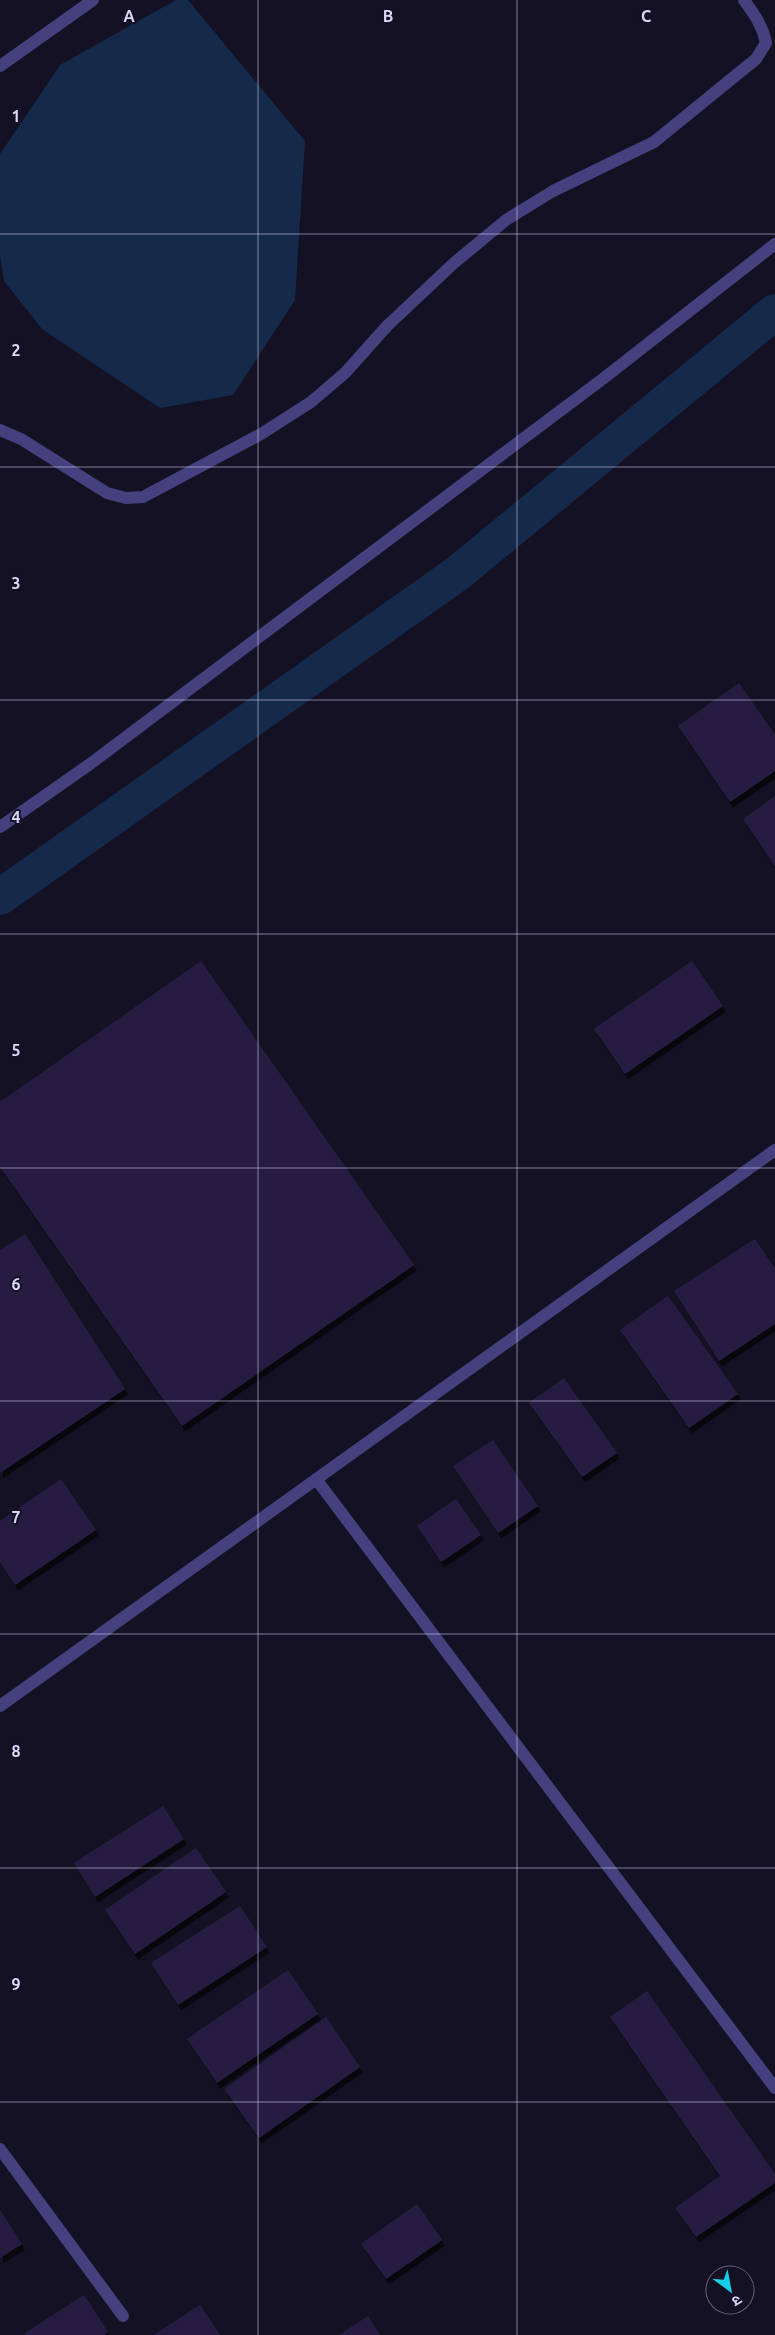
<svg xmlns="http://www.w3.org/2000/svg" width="775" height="2335" font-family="Ubuntu,'Noto Sans Devanagari',sans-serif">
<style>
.water{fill:#15294a}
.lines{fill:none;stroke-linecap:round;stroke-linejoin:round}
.canal{stroke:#15294a;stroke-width:36}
.building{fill:#271f43;filter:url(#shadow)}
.lane{stroke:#44417e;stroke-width:12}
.street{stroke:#44417e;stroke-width:12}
.grid{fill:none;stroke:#ddd8fb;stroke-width:1;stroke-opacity:0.55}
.grid-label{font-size:16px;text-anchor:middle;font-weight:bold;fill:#ddd8fb;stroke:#151124;stroke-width:4;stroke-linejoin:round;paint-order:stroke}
</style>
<defs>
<filter id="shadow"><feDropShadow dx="3" dy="5.5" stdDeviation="0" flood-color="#0009"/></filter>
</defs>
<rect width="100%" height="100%" fill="#151124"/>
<path class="water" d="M176,0H188L305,141L295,300L233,395L160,408L42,329L4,281L0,255V154L60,65Z"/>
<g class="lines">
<path class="canal" d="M0,897L458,573L775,312"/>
</g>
<path class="building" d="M739,683L775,735V771L730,802L678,726Z
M775,796V866L743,819Z
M201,961L414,1265L182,1426L0,1167V1102Z
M692,961L723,1006L625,1074L594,1029Z
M25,1234L125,1389L0,1473V1250Z
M755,1239L775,1269V1324L719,1361L674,1291Z
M668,1296L738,1394L689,1428L620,1330Z
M564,1378L617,1453L582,1477L529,1403Z
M493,1440L538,1506L498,1533L453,1466Z
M61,1479L96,1530L15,1585L0,1562V1521Z
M456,1499L481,1535L441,1562L417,1526Z
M163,1806L184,1839L95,1897L74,1863Z
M196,1848L226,1892L135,1954L105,1910Z
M240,1906L267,1947L178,2005L151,1963Z
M288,1970L318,2014L217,2083L187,2039Z
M647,1991L775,2174V2183L696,2237L675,2208L720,2176L610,2017Z
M326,2017L360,2067L259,2138L224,2089Z
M417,2204L442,2240L386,2279L361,2244Z
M0,2210L22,2244L0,2258Z
M84,2295L108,2332L104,2335H26L25,2333Z
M200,2305L220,2335H154Z
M368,2316L380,2335H339Z"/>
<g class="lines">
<path class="lane" d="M0,66L93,0
M0,430L21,439L107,493L126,498L143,497L261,434L311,402L345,373L387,326L454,263L506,220L553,191L654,142L756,59L766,43C763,26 754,14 744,0
M316,1479L775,2088
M0,1706L775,1150
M0,2149L123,2316"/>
<path class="street" d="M0,827L90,764L604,378L775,244"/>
</g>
<path class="grid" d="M258,0V2335M517,0V2335M0,234H775M0,467H775M0,700H775M0,934H775M0,1168H775M0,1401H775M0,1634H775M0,1868H775M0,2102H775"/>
<g class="grid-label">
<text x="129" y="22">A</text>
<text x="388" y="22">B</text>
<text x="646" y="22">C</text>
<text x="16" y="122">1</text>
<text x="16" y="356">2</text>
<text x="16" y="589">3</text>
<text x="16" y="823">4</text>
<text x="16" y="1056">5</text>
<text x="16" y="1290">6</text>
<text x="16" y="1523">7</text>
<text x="16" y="1757">8</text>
<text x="16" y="1990">9</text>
</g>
<g transform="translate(730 2290) rotate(148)"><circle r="24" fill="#151124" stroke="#65617a"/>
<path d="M0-4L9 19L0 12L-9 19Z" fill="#17cfe8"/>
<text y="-8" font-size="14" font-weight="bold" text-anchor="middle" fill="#ddd8fb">उ</text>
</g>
</svg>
